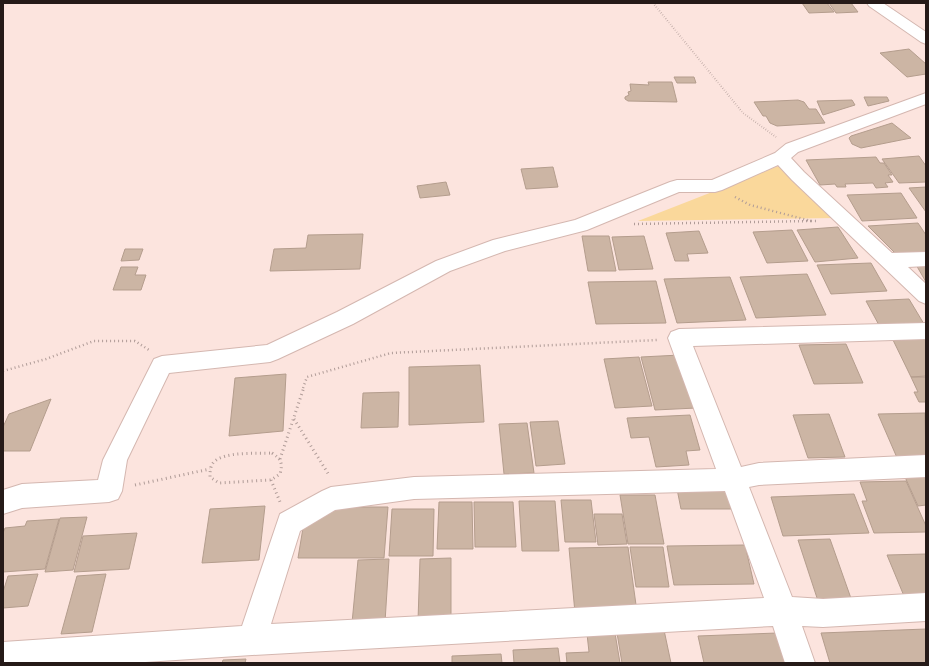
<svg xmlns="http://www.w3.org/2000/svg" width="929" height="666" font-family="Figtree,sans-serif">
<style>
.green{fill:#fad89b}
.building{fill:#ccb5a4;stroke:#b49d8d}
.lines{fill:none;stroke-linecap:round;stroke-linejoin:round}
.minor-casing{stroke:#d4b7b0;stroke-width:2}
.path-far2{stroke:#b09c98;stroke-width:2;stroke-dasharray:0.5 2;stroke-linecap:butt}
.path-far1{stroke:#b09c98;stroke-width:2.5;stroke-dasharray:1 3;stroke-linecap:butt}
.path{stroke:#b09c98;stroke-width:3;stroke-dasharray:1 3.5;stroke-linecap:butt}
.minor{fill:#fff;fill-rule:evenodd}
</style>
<rect width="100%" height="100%" fill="#fce4de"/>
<path class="green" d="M781,165L835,218L638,221Z"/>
<path class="building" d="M802,3H827L834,12L809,13Z
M829,3H851L858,12L836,13Z
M909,49L926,64V74L907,77L880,53Z
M674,77H694L696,83H677Z
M648,82H672L677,102L628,101L625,99V97L629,95L628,92L631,91L630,84L649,85Z
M864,97H887L889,101L868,106Z
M798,100L804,102L809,109H816L825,123L777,126L770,123L766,116H763L754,102Z
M852,100L855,105L823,115L817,101Z
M892,123L911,138L861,148L852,144L849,138L851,136Z
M919,156L926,166V182L899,183L882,159Z
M876,157L880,163H884L892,175H888L893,182L885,183L888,187L876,188L873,183L845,184L846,187H837L835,184L820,185L806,160Z
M553,167L558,187L526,189L521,169Z
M446,182L450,195L420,198L417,186Z
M926,187V212L909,188Z
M901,193L917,218L862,221L847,195Z
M918,223L926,235V256L899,257L868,226Z
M838,227L858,258L815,262L797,230Z
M792,230L808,261L767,263L753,232Z
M699,231L708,253L687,254L689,261H675L666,233Z
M363,234L360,269L270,271L274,249L306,248L308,235Z
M582,236H609L616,271H588Z
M644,236L653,269L619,270L612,237Z
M125,249H143L139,260L121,261Z
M871,263L887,291L831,294L817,265Z
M915,263H926V282Z
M121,267H138L135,275H146L141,290H113Z
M807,274L826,315L756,318L740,277Z
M730,277L746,320L677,323L664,279Z
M656,281L666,323L596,324L588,282Z
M909,299L924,324L880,327L866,301Z
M926,339V376L911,377L893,340Z
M846,344L863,383L814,384L799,345Z
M680,355L696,408L655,410L641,357Z
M639,357L652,406L615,408L604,359Z
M480,365L484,422L409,425V367Z
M286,374L283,431L229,436L235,378Z
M911,377H926V402H919L914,392H918Z
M399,392L398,427L361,428L363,393Z
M51,399L30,451H3V427L9,414Z
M925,413L926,460H898L878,414Z
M829,414L845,457L808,458L793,415Z
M690,415L700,450L686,451L689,465L656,467L649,437L631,438L627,418Z
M558,421L565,464L536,466L530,422Z
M527,423L534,473L504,474L499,424Z
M926,476V505L918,506L905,477Z
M906,481L926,526V532L874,533L862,501H867L860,482Z
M677,489H726L731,509H681Z
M854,494L869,533L783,536L771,497Z
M620,495H655L664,544H628Z
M561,500H591L596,542H565Z
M519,501H555L559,551H522Z
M439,502H472L473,549H437Z
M474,502H513L516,547H475Z
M265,506L259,560L202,563L210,509Z
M336,507H388L384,558H298L303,528Z
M392,509H434L433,556H389Z
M594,514H622L627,544L598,545Z
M87,517L73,570L45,572L60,518Z
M59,519L45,569L3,572V533L5,528L25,526L27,521Z
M137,533L129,569L74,572L83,536Z
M830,539L853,604H819L798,540Z
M745,545L754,584L674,585L667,546Z
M628,547L637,612L575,613L569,548Z
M630,547H663L669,587H636Z
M926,554V595L904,596L887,555Z
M451,558V621H418L420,559Z
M389,559L385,622L352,623L358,560Z
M38,574L28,606L3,608V592L8,576Z
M106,574L92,632L61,634L77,576Z
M926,629V663H830L821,633Z
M664,630L671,663H622L617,633Z
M615,633L620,663H567L566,653L589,652L587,634Z
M777,633L786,663H704L698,636Z
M558,648L560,663H514L513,650Z
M501,654L502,663H452V656Z
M246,659L245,663H222L223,660Z"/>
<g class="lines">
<defs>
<path id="minor" d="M867,3H883L926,32V44L921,42L869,6Z
M926,93V104L798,152L791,158L804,172L892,253L926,252V266L908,267L926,284V304L919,301L792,180L778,165L722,190L715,192H679L587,230L505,251L450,271L353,324L278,359L270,362L169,373L127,460L122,491L118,499L109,502L22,508L3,514V490L22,484L98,480L103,460L154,359L162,356L267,345L337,312L436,261L493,240L575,220L670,182L677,180H712L775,153L786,144Z
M926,323V339L693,346L741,467L759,463L926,455V477L759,485L749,487L792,597L823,599L926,593V621L823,627L802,626L815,663H785L773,626L252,655L130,663H3V642L242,626L280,514L322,491L331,487L414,477L716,469L668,338L671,332L679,329ZM725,491L764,598L271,624L300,531L335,510L414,499Z"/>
</defs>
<use href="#minor" class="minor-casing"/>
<path class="path-far2" d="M653,3L743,113L776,137"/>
<path class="path-far1" d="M735,197L750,205L811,221H817
M634,224L811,221
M3,371L46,359L94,341H135L149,350
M303,388L307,377L391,353L657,340"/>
<path class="path" d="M294,419L329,475
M272,453C281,459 283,463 280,474L271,480L219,483L210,477C210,472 210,466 214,462C225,451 257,454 272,453Z
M280,459L304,387
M271,480L280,502
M135,485L210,469"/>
<use href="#minor" class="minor"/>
</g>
<rect width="929" height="666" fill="none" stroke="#251a18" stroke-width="8"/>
</svg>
